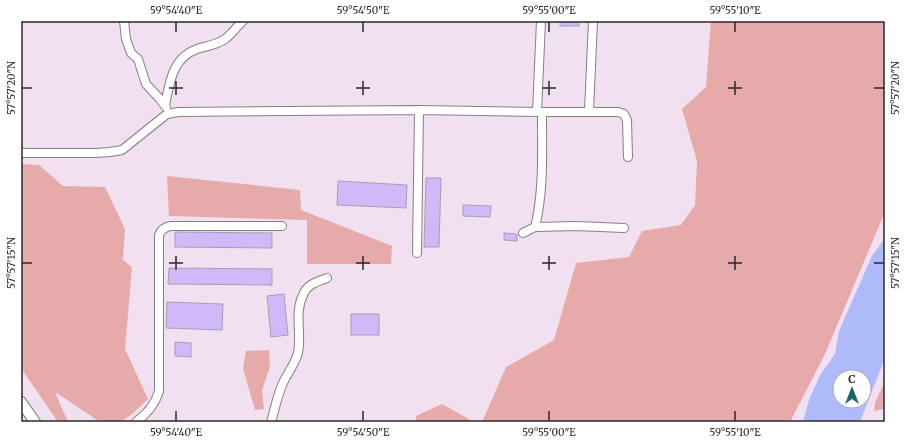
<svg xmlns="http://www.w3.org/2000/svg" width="906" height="443" font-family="Merriweather,serif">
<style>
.green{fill:#e6aaaa}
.water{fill:#afbafa;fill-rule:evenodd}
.building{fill:#d1b9f8;stroke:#a69fb3}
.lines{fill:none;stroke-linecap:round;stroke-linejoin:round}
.minor-casing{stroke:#8a7b8a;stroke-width:10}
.major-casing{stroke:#8a7b8a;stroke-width:12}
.minor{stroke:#fff;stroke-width:8}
.major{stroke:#fff;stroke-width:10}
.ticks{fill:none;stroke:#2d272d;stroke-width:1.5}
.neatline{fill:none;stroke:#2d272d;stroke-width:1.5}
.ticks-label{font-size:10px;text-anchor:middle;fill:#2d272d}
</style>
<rect width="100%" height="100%" fill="#f1e0f0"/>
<path class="green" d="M711,21H885V212L825,354L790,422H482L506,367L554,340L576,263L629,257L642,231L681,225L695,205L697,161L682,109L706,87Z
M21,164L39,165L63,186L105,187L125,229L123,260L132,267L125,349L148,399L131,415L120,422H100L55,392L68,422H58L21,368Z
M167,176L300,190L301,210L392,246L391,264H307V220L169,216Z
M269,350L270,367L262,390L264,409L255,410L243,368L246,351Z
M885,381V407L883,409L874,411L875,403Z
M442,404L474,422H416V416Z"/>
<path class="water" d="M885,238V358L860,422H803L809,400L820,375L835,354L839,331L872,256ZM840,377H864V401H840Z"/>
<path class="building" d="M560,21H579V26H560Z
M426,178H441L439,247H424Z
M338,181L407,185L406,208L337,205Z
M463,205L491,206L490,217L463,216Z
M175,232L272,233V248L175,247Z
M504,233L517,234V241L504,240Z
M169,268L272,269V285L168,284Z
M284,294L288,335L271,337L267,296Z
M167,302L223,304L222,330L166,328Z
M351,314H379V335H351Z
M175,342L191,343V357L175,356Z"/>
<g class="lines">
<defs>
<path id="minor" d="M124,21L126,39L131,53L138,59L146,84L159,98L166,107
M165,105C170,82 172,58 197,49C206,46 217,45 225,39C232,34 237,26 243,21
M589,111L593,21
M537,112L541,21
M21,153H96L110,152L122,150L167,114L178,112L419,110L542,112H618L624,114L627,120L628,157
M535,227L576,226L624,228
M523,233L535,227C544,192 542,148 542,112
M417,253L419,110
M136,422C147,414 155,405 159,391V235C161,229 165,227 171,226H282
M271,422C275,409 277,396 283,383C287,374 295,364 298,353C302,334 294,313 303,295C307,284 317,282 327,278"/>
<path id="major" d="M21,402L35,422"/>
</defs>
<use href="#minor" class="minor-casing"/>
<use href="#major" class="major-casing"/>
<use href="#minor" class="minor"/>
<use href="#major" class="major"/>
</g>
<path class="ticks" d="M176,22V32M363,22V32M549,22V32M735,22V32M176,81V95M363,81V95M549,81V95M735,81V95M22,88H32M169,88H183M356,88H370M542,88H556M728,88H742M874,88H884M176,256V270M363,256V270M549,256V270M735,256V270M22,263H32M169,263H183M356,263H370M542,263H556M728,263H742M874,263H884M176,411V421M363,411V421M549,411V421M735,411V421"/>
<rect width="906" height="443" fill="none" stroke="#ffffff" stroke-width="44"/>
<g transform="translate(852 389)"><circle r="19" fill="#ffffff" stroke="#aba9ab"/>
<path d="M0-3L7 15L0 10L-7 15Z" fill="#1a676b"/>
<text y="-6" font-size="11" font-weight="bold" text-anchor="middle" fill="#2d272d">С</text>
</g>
<rect x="22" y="22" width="862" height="399" class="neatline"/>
<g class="ticks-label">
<text x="176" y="14">59°54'40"E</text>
<text x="363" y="14">59°54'50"E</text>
<text x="549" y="14">59°55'00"E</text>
<text x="735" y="14">59°55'10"E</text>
<text transform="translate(11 88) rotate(-90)" y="4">57°57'20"N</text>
<text transform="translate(895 88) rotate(-90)" y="4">57°57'20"N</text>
<text transform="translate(11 263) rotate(-90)" y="4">57°57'15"N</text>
<text transform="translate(895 263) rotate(-90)" y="4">57°57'15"N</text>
<text x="176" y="436">59°54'40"E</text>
<text x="363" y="436">59°54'50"E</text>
<text x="549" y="436">59°55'00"E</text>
<text x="735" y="436">59°55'10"E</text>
</g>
</svg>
